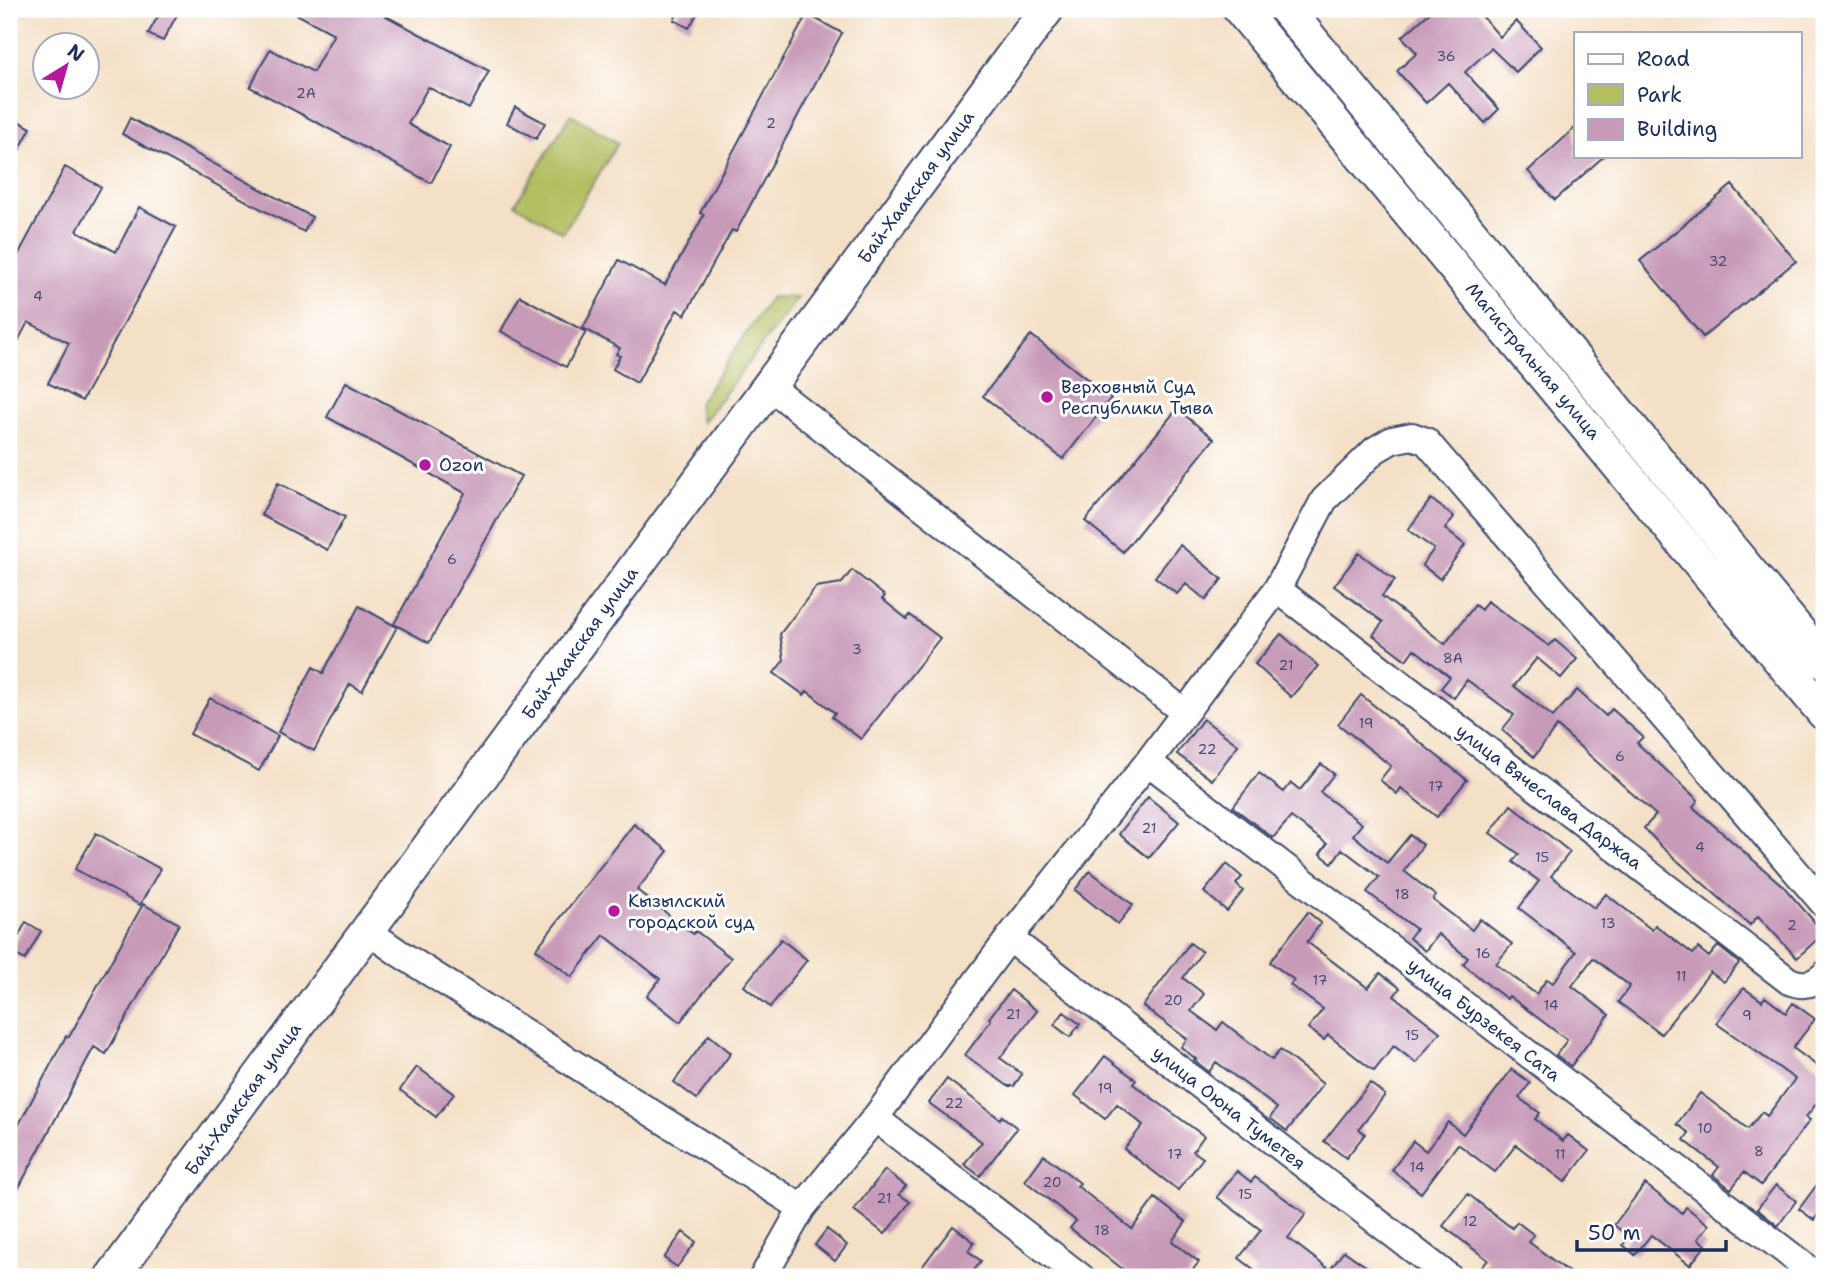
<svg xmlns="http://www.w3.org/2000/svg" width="1833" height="1286" font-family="'Shantell Sans',sans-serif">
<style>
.green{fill:#b2be60;stroke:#66765f;stroke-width:2}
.building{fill:#c79ab8}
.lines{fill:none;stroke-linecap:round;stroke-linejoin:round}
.minor-casing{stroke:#3c4a6e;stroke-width:30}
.major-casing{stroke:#3c4a6e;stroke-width:37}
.minor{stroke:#fff;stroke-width:26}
.major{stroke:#fff;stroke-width:33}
.poi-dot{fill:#b5179e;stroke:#fff;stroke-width:2.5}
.labels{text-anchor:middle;stroke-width:6;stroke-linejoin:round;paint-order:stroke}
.number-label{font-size:14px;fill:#464a74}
.street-label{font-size:18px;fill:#1b2f5e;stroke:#fff}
.poi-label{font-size:18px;fill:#1b2f5e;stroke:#fff;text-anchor:start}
</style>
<rect width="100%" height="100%" fill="#fff"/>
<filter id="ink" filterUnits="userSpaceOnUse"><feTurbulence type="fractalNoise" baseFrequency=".0143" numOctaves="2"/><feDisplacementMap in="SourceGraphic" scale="14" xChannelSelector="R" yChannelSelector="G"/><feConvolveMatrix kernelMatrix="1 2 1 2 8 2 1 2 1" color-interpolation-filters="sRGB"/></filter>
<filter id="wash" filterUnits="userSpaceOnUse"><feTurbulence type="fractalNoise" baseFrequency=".00686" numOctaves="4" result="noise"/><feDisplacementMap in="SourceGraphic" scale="28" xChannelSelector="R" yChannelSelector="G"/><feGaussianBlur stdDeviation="1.57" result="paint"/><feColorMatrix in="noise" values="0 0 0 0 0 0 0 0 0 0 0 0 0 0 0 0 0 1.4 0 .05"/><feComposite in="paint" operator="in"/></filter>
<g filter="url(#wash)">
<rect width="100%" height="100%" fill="#f4e0c6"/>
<path class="green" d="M571,114L618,143L563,233L515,204Z
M771,297L798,298L702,423L698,404Z"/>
<g id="blocks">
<path class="building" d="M162,9H180L163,41L148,34Z
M287,9H373L489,71L469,109L428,87L408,124L450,147L431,183L250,87L270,49L313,72L334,34Z
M680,9H700L689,28L674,20Z
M1434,9H1476L1500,37L1516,21L1541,47L1516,72L1491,48L1465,72L1499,109L1485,123L1448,83L1426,103L1397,71L1417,53L1402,37Z
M807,14L842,33L736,232L732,230L685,315L677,310L637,383L613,369L620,356L616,354L620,348L583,328L619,260L665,285L704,215L700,213Z
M515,107L545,123L536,139L507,123Z
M130,118L312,217L304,232L122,134Z
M14,119L31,128L19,150L9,144V128Z
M1576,127V156H1604L1555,200L1528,171Z
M65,167L101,187L77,231L116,252L139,207L176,227L82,401L48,383L69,343L28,322L9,358V272Z
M1732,185L1796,261L1703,337L1640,261Z
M520,296L586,332L566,367L501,331Z
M1031,335L1111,398L1063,459L983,396Z
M346,382L521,476L429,643L394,624L465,493L327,417Z
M1177,409L1214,439L1123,552L1085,521Z
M278,483L345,517L327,550L261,515Z
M1431,499L1454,517L1445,529L1465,545L1440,579L1422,565L1434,549L1408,530Z
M1180,545L1222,579L1206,600L1186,584L1177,594L1155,577Z
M1359,553L1395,580L1382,596L1445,644L1475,605L1481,610L1487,601L1549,646L1555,640L1577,659L1561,678L1537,658L1514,686L1553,717L1577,690L1606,716L1612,709L1643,737L1637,743L1698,800L1693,807L1784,887L1824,933L1797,958L1758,916L1750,925L1662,847L1644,828L1656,815L1557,726L1534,757L1502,730L1514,715L1467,680L1454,698L1441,688L1450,677L1414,649L1406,660L1373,635L1383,622L1334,586Z
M852,570L885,596L882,599L907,619L910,615L940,638L861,739L832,717L835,713L807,691L804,695L774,673L784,660L780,634L816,587L842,583Z
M359,606L397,627L362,691L350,684L314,751L278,732L313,667L323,673Z
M1281,634L1318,666L1291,697L1255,664Z
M1361,695L1467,780L1437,817L1401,788L1397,794L1380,780L1391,766L1338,724Z
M210,698L278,736L259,771L190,734Z
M1203,719L1238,745L1212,780L1177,754Z
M1321,764L1334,774L1320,792L1362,824L1353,835L1387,863L1410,835L1423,845L1404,871L1436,896L1433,900L1472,930L1480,919L1512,944L1496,964L1536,994L1547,979L1553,983L1576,952L1519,908L1539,881L1513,862L1519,854L1490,833L1511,805L1570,852L1551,876L1594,908L1606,894L1652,930L1655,925L1693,954L1698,948L1709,957L1718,946L1739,963L1724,982L1710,972L1661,1034L1618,1002L1630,986L1593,958L1572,986L1609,1015L1571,1066L1556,1055L1567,1040L1509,996L1507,999L1491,987L1463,964L1468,958L1438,934L1425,951L1409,938L1416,929L1367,892L1379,877L1342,849L1332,863L1320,854L1327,844L1291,817L1273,838L1233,807L1259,773L1284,792L1291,783L1300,790Z
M1148,797L1179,822L1149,858L1119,834Z
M634,824L668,851L637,890L693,934L696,931L731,958L680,1022L647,996L660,979L604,935L572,977L536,949Z
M96,833L160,869L140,905L75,869Z
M1227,864L1242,877L1236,884L1243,891L1227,911L1204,892Z
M1090,871L1133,905L1118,924L1075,890Z
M143,904L179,924L106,1054L94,1047L9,1206V1143L66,1036L69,1037Z
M1308,912L1321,923L1307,942L1368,988L1380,973L1400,988L1394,996L1440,1032L1416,1063L1394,1046L1374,1071L1328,1035L1324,1040L1308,1028L1323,1009L1290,985L1294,980L1270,962Z
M26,922L41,931L25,960L10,952Z
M781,939L807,960L770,1007L744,986Z
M1190,943L1202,952L1183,978L1204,994L1191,1011L1217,1030L1223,1022L1272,1060L1280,1050L1323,1084L1287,1131L1270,1118L1277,1108L1216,1062L1209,1072L1194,1060L1196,1059L1181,1047L1187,1039L1143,1006Z
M1744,988L1762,1001L1765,997L1786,1013L1793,1003L1815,1019L1793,1048L1824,1071V1094L1806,1117L1810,1120L1761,1185L1744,1172L1731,1189L1713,1175L1719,1167L1684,1140L1689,1133L1677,1124L1700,1093L1748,1129L1762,1112L1767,1116L1795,1079L1716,1023Z
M1011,990L1037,1011L1000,1058L1022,1074L1014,1086H1008L965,1055L991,1020L989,1018Z
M1064,1012L1080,1024L1070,1037L1054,1025Z
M709,1035L731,1053L697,1099L674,1082Z
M1105,1056L1136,1080L1133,1084L1204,1136L1193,1151L1203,1158L1178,1190L1124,1149L1143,1125L1117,1104L1105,1119L1075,1095Z
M417,1067L454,1094L436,1117L400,1090Z
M1512,1069L1530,1083L1519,1098L1540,1113L1535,1119L1563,1141L1568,1135L1589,1151L1565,1182L1516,1145L1495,1172L1458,1144L1421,1193L1392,1170L1413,1141L1426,1151L1448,1122L1463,1134Z
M947,1079L1000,1119L1002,1116L1017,1128L980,1176L964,1164L982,1142L929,1103Z
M1370,1083L1385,1095L1359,1129L1365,1134L1346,1158L1324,1141Z
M1044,1155L1080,1183L1077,1186L1132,1229L1155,1198L1186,1222L1172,1241L1199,1262L1187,1277H1133L1070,1228L1076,1221L1025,1181Z
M885,1170L906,1186L899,1194L910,1202L885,1234L854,1210Z
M1237,1171L1251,1182L1255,1177L1306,1214L1288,1238L1330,1270L1344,1251L1381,1277H1252L1256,1271L1239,1258L1261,1230L1217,1197Z
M1824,1175V1206L1814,1220L1799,1209Z
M1645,1184L1682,1213L1686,1207L1709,1225L1698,1239L1706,1245L1690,1265L1651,1235L1635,1255L1623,1245L1629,1237L1614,1225Z
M1776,1185L1796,1201L1778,1226L1757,1209Z
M1468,1194L1512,1228L1517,1222L1534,1235L1529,1242L1575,1277H1474L1488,1260L1443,1226Z
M953,1226L974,1242L968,1251L981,1261L969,1277H936L922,1267Z
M827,1229L847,1245L835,1261L815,1245Z
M683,1232L696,1242L677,1267L664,1258Z"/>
</g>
</g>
<g filter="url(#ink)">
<use href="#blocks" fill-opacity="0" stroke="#3c4a6e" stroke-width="2"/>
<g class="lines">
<defs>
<path id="minor" d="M769,386L1184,712
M1277,589L1789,981C1803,987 1813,985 1824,975
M1148,762L1819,1277
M368,931L399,953L802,1208
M1009,938L1449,1277
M875,1118L1081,1277
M763,1277L802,1208L875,1118L1009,938L1148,762L1277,589L1324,500L1375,450L1392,440L1412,436L1426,441L1824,904"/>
<path id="major" d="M1240,9L1824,713
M1286,9L1824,662
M112,1277L1047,9"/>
</defs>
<use href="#minor" class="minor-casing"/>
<use href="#major" class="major-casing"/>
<use href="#minor" class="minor"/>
<use href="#major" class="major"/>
</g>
</g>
<g class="poi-dot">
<circle cx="1047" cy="397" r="7"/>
<circle cx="425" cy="465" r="7"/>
<circle cx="614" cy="911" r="7"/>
</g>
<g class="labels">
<g class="number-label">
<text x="1446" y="61">36</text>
<text x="306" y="98">2А</text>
<text x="771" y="128">2</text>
<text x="1718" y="266">32</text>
<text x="38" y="301">4</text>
<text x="452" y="564">6</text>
<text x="857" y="654">3</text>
<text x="1453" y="663">8А</text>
<text x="1286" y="670">21</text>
<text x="1366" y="728">19</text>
<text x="1207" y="754">22</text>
<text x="1620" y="761">6</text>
<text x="1436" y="791">17</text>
<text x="1149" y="833">21</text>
<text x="1700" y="852">4</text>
<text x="1542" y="862">15</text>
<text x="1402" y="899">18</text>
<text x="1608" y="928">13</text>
<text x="1792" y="930">2</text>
<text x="1483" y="958">16</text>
<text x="1681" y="981">11</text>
<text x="1320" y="985">17</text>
<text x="1173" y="1005">20</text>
<text x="1551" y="1010">14</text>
<text x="1013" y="1019">21</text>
<text x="1747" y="1020">9</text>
<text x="1412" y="1040">15</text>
<text x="1105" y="1093">19</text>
<text x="954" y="1108">22</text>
<text x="1705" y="1133">10</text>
<text x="1759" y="1156">8</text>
<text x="1175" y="1159">17</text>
<text x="1560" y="1159">11</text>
<text x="1417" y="1172">14</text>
<text x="1052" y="1187">20</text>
<text x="1245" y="1199">15</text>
<text x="884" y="1203">21</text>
<text x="1470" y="1226">12</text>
<text x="1102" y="1235">18</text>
</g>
<g class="street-label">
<text transform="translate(916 187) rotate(-54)" y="6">Бай-Хаакская улица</text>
<text transform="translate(1533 361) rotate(50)" y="6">Магистральная улица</text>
<text transform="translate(580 643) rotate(-54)" y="6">Бай-Хаакская улица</text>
<text transform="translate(1549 797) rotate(37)" y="6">улица Вячеслава Даржаа</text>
<text transform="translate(1484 1020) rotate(38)" y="6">улица Бурзекея Сата</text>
<text transform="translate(243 1099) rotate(-54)" y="6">Бай-Хаакская улица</text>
<text transform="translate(1229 1108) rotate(38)" y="6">улица Оюна Туметея</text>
</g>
<g class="poi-label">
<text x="1061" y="393">Верховный Суд<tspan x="1061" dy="21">Республики Тыва</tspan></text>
<text x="439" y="471">Ozon</text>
<text x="628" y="907">Кызылский<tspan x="628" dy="21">городской суд</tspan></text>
</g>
</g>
<rect width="1833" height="1286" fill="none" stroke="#fff" stroke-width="35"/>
<rect x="1574" y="32" width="228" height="126" fill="#ffffff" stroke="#a4acbf" stroke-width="2"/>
<rect x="1588" y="54" width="35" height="10" fill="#ffffff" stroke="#a4acbf" stroke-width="2"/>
<text x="1637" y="66" font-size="21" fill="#1b2f5e">Road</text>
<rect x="1588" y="84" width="35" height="21" fill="#b2be60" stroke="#a4acbf" stroke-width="2"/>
<text x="1637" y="102" font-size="21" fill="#1b2f5e">Park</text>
<rect x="1588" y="119" width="35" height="21" fill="#c79ab8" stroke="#a4acbf" stroke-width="2"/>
<text x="1637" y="136" font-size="21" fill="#1b2f5e">Building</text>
<g transform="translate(66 66) rotate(37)"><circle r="33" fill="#ffffff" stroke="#a4acbf" stroke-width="2"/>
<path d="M0-5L12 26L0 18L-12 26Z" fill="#b5179e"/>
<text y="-10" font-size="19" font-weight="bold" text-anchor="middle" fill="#1b2f5e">N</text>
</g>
<path d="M1577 1240v10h149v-10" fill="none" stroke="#1b2f5e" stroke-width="3.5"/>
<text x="1588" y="1240" font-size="21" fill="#1b2f5e" stroke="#ffffff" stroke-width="5" paint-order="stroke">50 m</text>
</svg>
